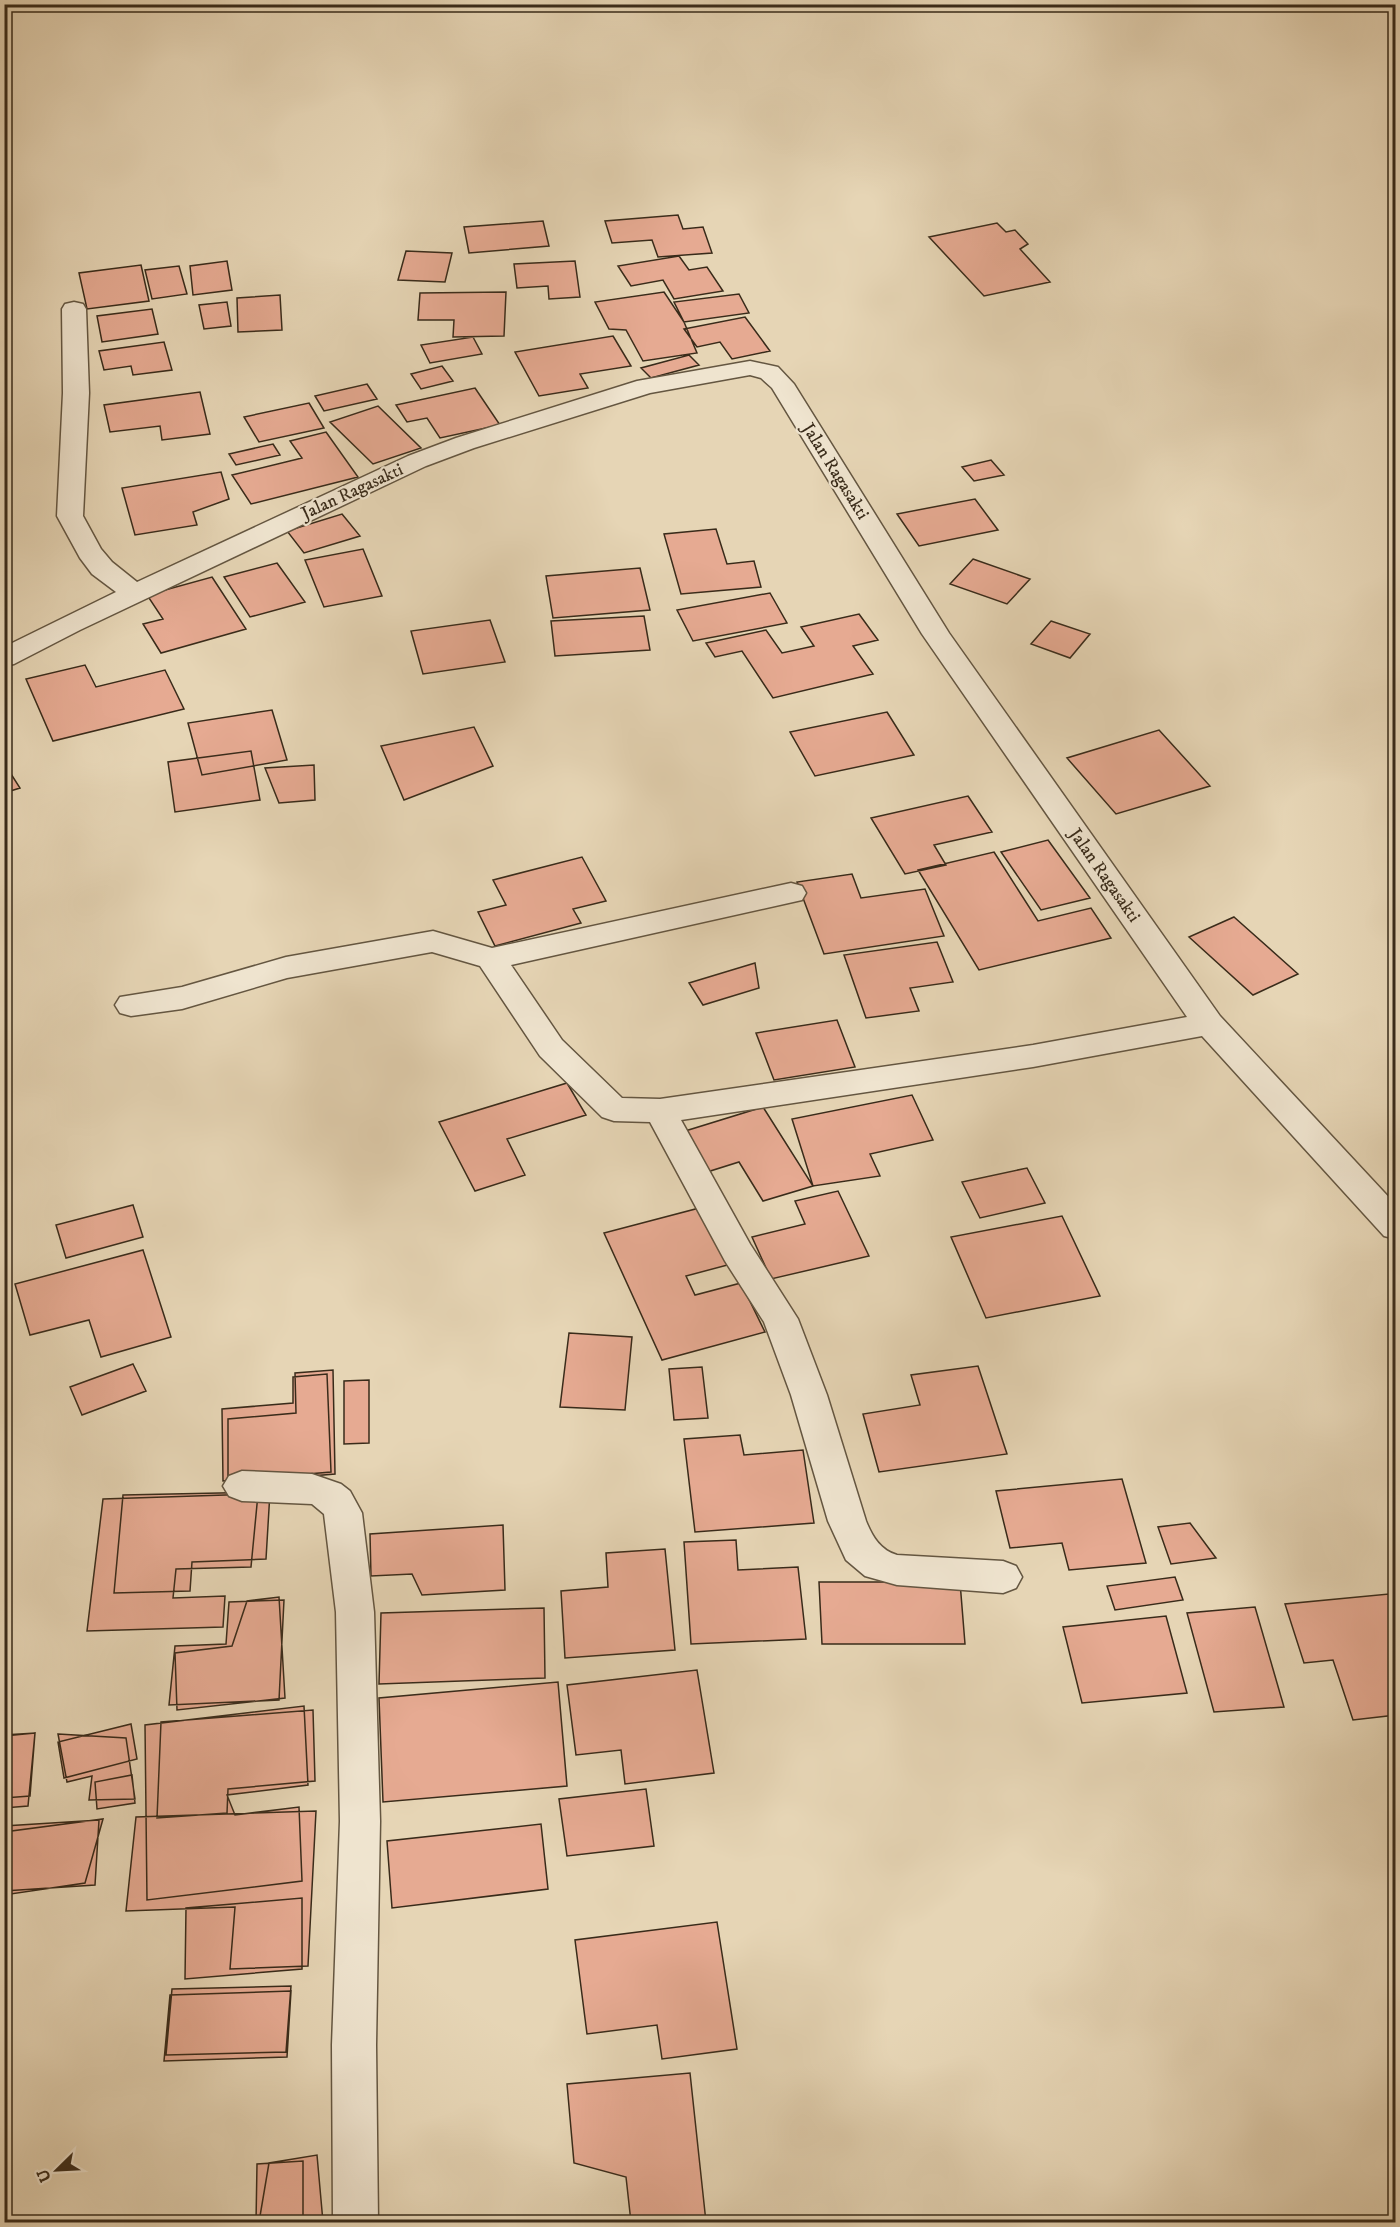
<svg xmlns="http://www.w3.org/2000/svg" width="1400" height="2227" font-family="'IM FELL DW Pica',serif">
<style>
.building{fill:#e6aa92;stroke:#392b1a;stroke-width:1.5}
.lines{fill:none;stroke-linecap:round;stroke-linejoin:round}
.street-casing{stroke:#645641;stroke-width:3}
.street{fill:#efe4cf;fill-rule:evenodd}
.labels{text-anchor:middle;stroke-width:4.5;stroke-linejoin:round;paint-order:stroke}
.street-label{font-size:18px;fill:#392b1a;stroke:#efe4cf}
</style>
<rect width="100%" height="100%" fill="#e6d5b5"/>
<filter id="stains"><feTurbulence type="fractalNoise" baseFrequency=".00333" numOctaves="4"/><feColorMatrix values="0 0 0 0 .2 0 0 0 0 .09 0 0 0 0 .02 0 0 0 .5 -.17"/></filter>
<radialGradient id="worn" r=".72"><stop offset=".6" stop-color="#630" stop-opacity="0"/><stop offset="1" stop-color="#630" stop-opacity=".3"/></radialGradient>
<path class="building" d="M678,215L683,229L703,227L712,253L658,257L652,240L612,243L605,221Z
M543,221L549,246L469,253L464,227Z
M997,223L1006,232L1015,230L1028,244L1020,249L1050,282L984,296L929,237Z
M406,251L452,253L445,282L398,280Z
M679,256L689,270L707,267L723,291L674,299L663,280L631,286L618,266Z
M227,261L232,290L193,295L190,266Z
M575,261L580,297L549,299L548,286L517,288L514,264Z
M141,265L149,301L87,309L79,273Z
M179,266L187,294L152,299L145,270Z
M506,292L504,336L453,337L454,320H418L420,293Z
M664,292L684,322L697,353L643,361L626,330L609,329L595,302Z
M739,294L749,313L684,322L674,302Z
M280,295L282,330L238,332L237,298Z
M227,302L231,326L204,329L199,305Z
M152,309L158,334L102,342L97,316Z
M745,317L770,351L732,359L720,342L697,347L684,329Z
M613,336L631,366L580,374L588,388L539,396L515,352Z
M473,337L482,354L430,363L421,345Z
M164,342L172,370L133,375L131,366L104,370L99,351Z
M689,355L699,365L651,378L641,368Z
M442,366L453,381L421,389L411,374Z
M367,384L377,399L324,411L315,396Z
M475,388L500,425L440,438L427,418L407,422L396,405Z
M200,392L210,434L162,440L160,426L110,432L104,405Z
M309,403L324,428L259,442L244,417Z
M378,406L421,448L373,464L330,422Z
M326,432L358,477L251,504L232,475L302,458L290,441Z
M273,444L280,455L236,465L229,454Z
M991,460L1004,475L974,481L962,467Z
M221,472L229,499L193,512L197,525L135,535L122,488Z
M975,499L998,530L919,546L897,514Z
M342,514L360,536L304,553L287,531Z
M716,529L727,564L754,561L761,587L681,594L664,534Z
M363,549L382,596L324,607L305,560Z
M973,559L1030,579L1007,604L950,584Z
M277,563L305,602L250,617L224,577Z
M640,568L650,610L553,618L546,576Z
M212,577L246,629L161,653L143,624L163,619L147,595Z
M770,593L787,623L693,641L677,610Z
M859,614L878,640L853,646L873,674L773,698L742,651L715,657L706,643L766,630L782,653L814,646L801,627Z
M644,616L650,650L555,656L551,621Z
M490,620L505,662L423,674L411,631Z
M1051,621L1090,634L1070,658L1031,644Z
M85,665L96,687L165,670L184,709L53,741L26,679Z
M272,710L287,760L202,775L188,723Z
M887,712L914,755L815,776L790,732Z
M474,727L493,766L404,800L381,746Z
M1159,730L1210,786L1116,814L1067,758Z
M251,751L260,800L175,812L168,762Z
M4,763L20,788L4,793Z
M314,765L315,800L279,803L265,768Z
M968,796L992,832L934,845L946,865L905,874L871,818Z
M1048,840L1090,898L1041,910L1001,852Z
M994,852L1038,921L1091,908L1111,938L979,970L918,870Z
M582,857L606,901L573,909L581,923L495,946L478,912L506,905L493,880Z
M852,874L861,898L925,889L944,936L824,954L797,882Z
M1234,917L1298,974L1253,995L1189,937Z
M937,942L953,982L910,988L919,1011L866,1018L844,955Z
M755,963L759,988L703,1005L689,983Z
M837,1020L855,1067L774,1080L756,1033Z
M567,1083L586,1115L507,1139L525,1175L475,1191L439,1122Z
M912,1095L933,1140L870,1154L880,1176L813,1186L792,1119Z
M763,1107L813,1186L763,1201L739,1162L707,1172L682,1132Z
M1027,1168L1045,1203L980,1218L962,1182Z
M838,1191L869,1256L771,1279L752,1237L805,1224L795,1201Z
M133,1205L143,1237L66,1258L56,1225Z
M707,1206L735,1263L686,1276L695,1295L741,1283L765,1332L662,1360L604,1233Z
M1062,1216L1100,1296L986,1318L951,1237Z
M143,1250L171,1337L101,1357L89,1320L30,1335L15,1284Z
M569,1333L632,1337L625,1410L560,1407Z
M133,1364L146,1391L82,1415L70,1387Z
M978,1366L1007,1454L879,1472L863,1414L920,1405L911,1375Z
M702,1367L708,1418L674,1420L669,1369Z
M333,1370L335,1474L228,1483V1419L296,1413L295,1373Z
M327,1374L331,1472L223,1481L222,1409L293,1403V1377Z
M369,1380V1443L344,1444V1381Z
M740,1435L744,1455L803,1450L814,1523L695,1532L684,1439Z
M1122,1479L1146,1563L1069,1570L1062,1543L1010,1548L996,1491Z
M270,1492L266,1559L192,1562L190,1591L114,1593L123,1495Z
M258,1494L251,1567L176,1569L173,1598L225,1596L223,1627L87,1631L103,1499Z
M1190,1523L1216,1558L1171,1564L1158,1527Z
M503,1525L505,1590L422,1595L412,1574L371,1576L370,1534Z
M736,1540L738,1570L798,1567L806,1639L691,1644L684,1542Z
M665,1549L675,1650L565,1658L561,1591L608,1587L606,1553Z
M1175,1577L1183,1600L1115,1610L1107,1586Z
M819,1582H960L965,1644H822Z
M1389,1594L1396,1613V1715L1353,1720L1333,1660L1304,1663L1285,1604Z
M279,1597L285,1698L177,1710L175,1653L232,1646L247,1601Z
M284,1600L279,1700L169,1705L175,1646L226,1644L229,1602Z
M1255,1607L1284,1707L1214,1712L1187,1613Z
M544,1608L545,1678L379,1684L381,1613Z
M1166,1616L1187,1693L1082,1703L1063,1627Z
M697,1670L714,1773L625,1784L621,1750L576,1755L567,1685Z
M558,1682L567,1786L383,1802L379,1698Z
M304,1706L308,1785L227,1795L235,1815L299,1807L302,1881L147,1900L145,1725Z
M313,1710L315,1781L228,1789L227,1813L157,1818L161,1722Z
M131,1724L137,1759L64,1778L58,1742Z
M35,1733L28,1806L4,1808V1735Z
M35,1733L30,1796L4,1798V1736Z
M58,1734L126,1738L135,1799L89,1800L92,1776L67,1782Z
M132,1775L135,1803L97,1809L95,1782Z
M646,1789L654,1846L567,1856L559,1799Z
M316,1811L308,1966L230,1969L235,1907L126,1911L136,1817Z
M103,1819L85,1883L4,1895V1832Z
M99,1820L95,1885L4,1891V1826Z
M541,1824L548,1889L392,1908L387,1841Z
M302,1898V1969L185,1979L186,1908Z
M717,1922L737,2049L662,2059L657,2025L587,2034L575,1940Z
M291,1986L286,2052L166,2055L172,1989Z
M291,1991L287,2057L164,2061L170,1995Z
M690,2073L706,2222H631L626,2177L574,2163L567,2084Z
M317,2155L323,2222H259L269,2163Z
M303,2161V2222H256L257,2164Z"/>
<g class="lines">
<defs>
<path id="street" d="M74,302L83,304L86,309L89,393L83,516L101,549L112,562L137,582L408,456L456,438L637,381L750,361L778,367L794,384L949,633L1220,1016L1396,1205V1239L1384,1236L1202,1036L1033,1067L681,1120L750,1244L798,1319L827,1395L866,1521C872,1536 880,1550 897,1555L1003,1561L1016,1566L1022,1577L1016,1588L1003,1593L897,1585L865,1576L846,1560L828,1521L791,1395L764,1322L725,1261L650,1122L614,1121L602,1117L540,1056L480,966L432,952L287,978L182,1009L131,1016L120,1013L115,1005L120,997L182,987L286,957L433,931L492,948L791,883L802,886L806,893L802,900L511,965L562,1040L622,1098L660,1099L1033,1045L1187,1017L922,634L772,388L761,378L750,375L650,393L474,448L426,466L80,630L14,664L4,666V647L116,592L92,574L80,558L57,516L63,393L62,309L65,304Z
M242,1471L312,1474L341,1484L350,1491L362,1513L374,1612L380,1821L376,2045L378,2222H333L332,2045L340,1821L336,1612L324,1514L312,1504L242,1501L229,1496L223,1486L229,1476Z"/>
</defs>
<use href="#street" class="street-casing"/>
<use href="#street" class="street"/>
</g>
<g class="labels">
<g class="street-label">
<text transform="translate(836 471) rotate(58)" y="6">Jalan Ragasakti</text>
<text transform="translate(352 491) rotate(-25)" y="6">Jalan Ragasakti</text>
<text transform="translate(1105 875) rotate(55)" y="6">Jalan Ragasakti</text>
</g>
</g>
<rect width="1400" height="2227" fill="none" stroke="#e6d5b5" stroke-width="24"/>
<rect x="6" y="6" width="1388" height="2215" fill="none" stroke="#392b1a" stroke-width="3"/>
<rect x="12" y="12" width="1376" height="2203" fill="none" stroke="#392b1a" stroke-width="1.5"/>
<g transform="translate(57 2170) rotate(246)" stroke="#efe4cf" stroke-width="4.5" paint-order="stroke">
<path d="M0-4.5L10 22L0 15L-10 22Z" fill="#392b1a"/>
<text y="-9" font-size="16" font-weight="bold" text-anchor="middle" fill="#392b1a">U</text>
</g>
<rect width="100%" height="100%" filter="url(#stains)"/>
<rect width="100%" height="100%" fill="url(#worn)"/>
</svg>
